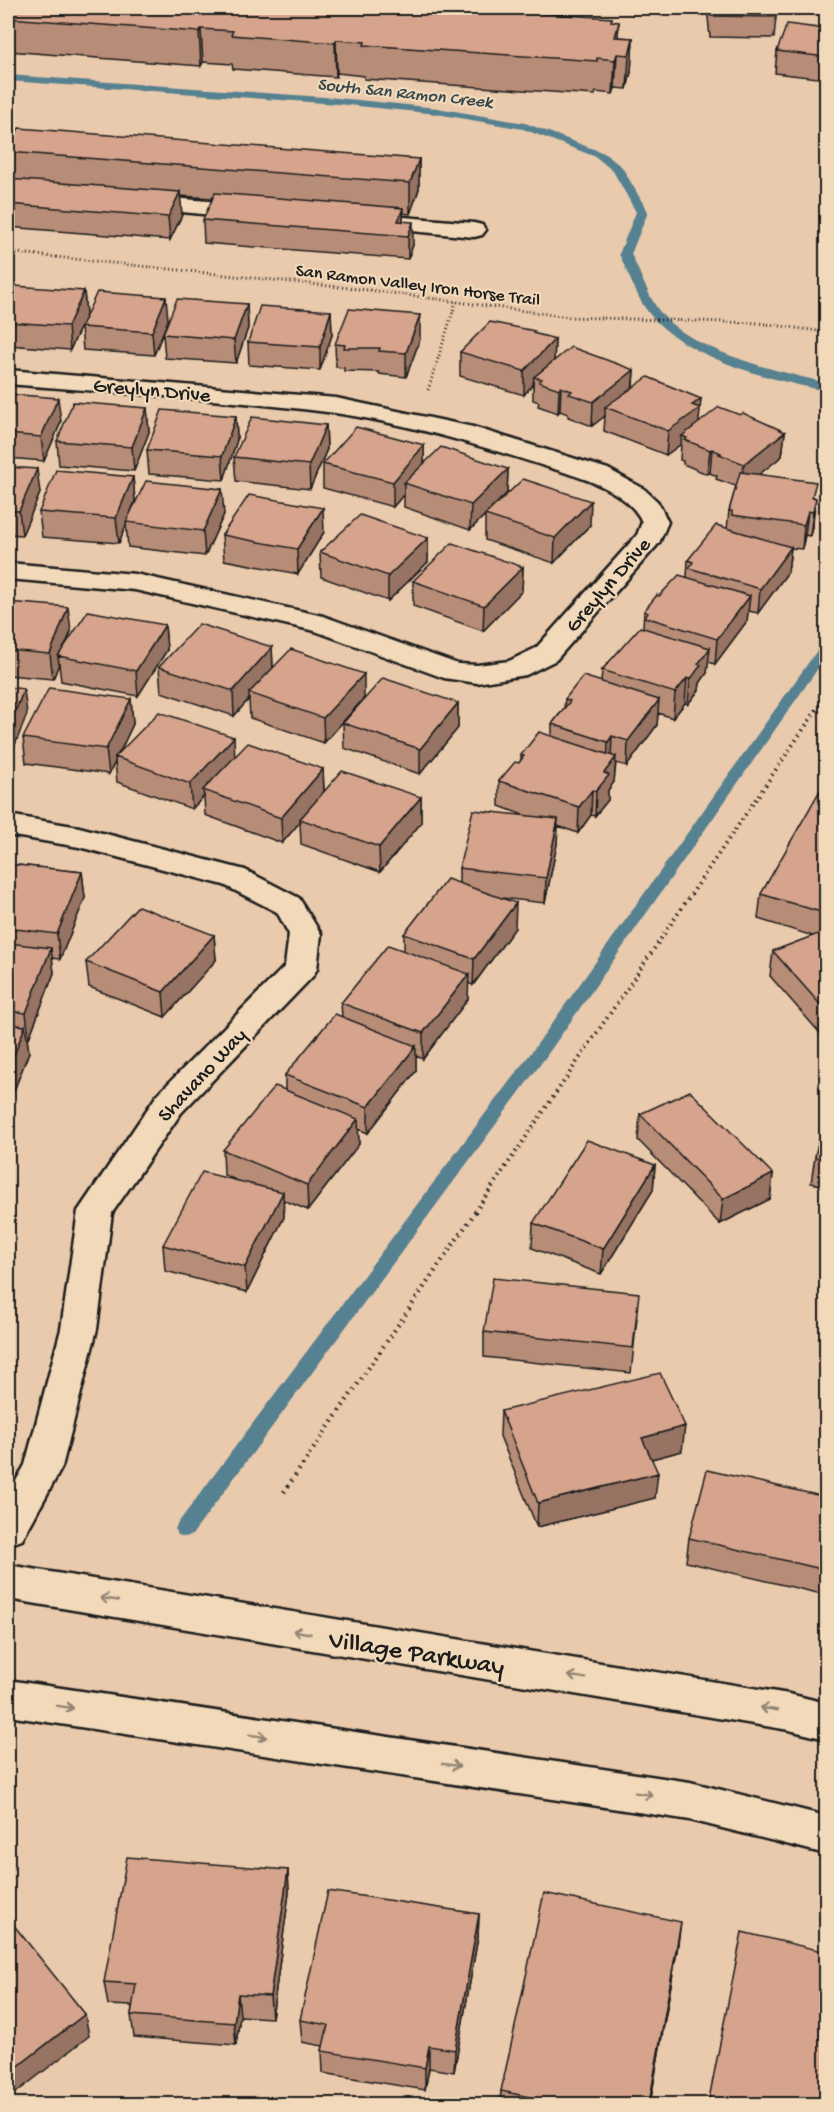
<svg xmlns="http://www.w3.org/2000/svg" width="834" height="2112" font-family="'Gochi Hand',sans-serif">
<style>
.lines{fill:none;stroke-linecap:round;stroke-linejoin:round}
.stream{fill:#568190;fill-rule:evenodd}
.minor-casing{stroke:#1c1c1c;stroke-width:5}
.path-far2{stroke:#1c1c1c;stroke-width:3;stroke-dasharray:1 3;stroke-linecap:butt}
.path-far1{stroke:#1c1c1c;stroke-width:4;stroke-dasharray:1.5 4.5;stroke-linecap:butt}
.path{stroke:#1c1c1c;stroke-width:4.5;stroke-dasharray:1.5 5;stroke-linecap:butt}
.minor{fill:#f1d9b9;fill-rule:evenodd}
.wall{fill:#b88d78;stroke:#1c1c1c;stroke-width:1.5}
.shaded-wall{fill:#967362;stroke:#1c1c1c;stroke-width:1.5}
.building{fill:#d6a48c;stroke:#1c1c1c;stroke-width:1.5}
.oneway{stroke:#918472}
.labels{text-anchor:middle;stroke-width:4.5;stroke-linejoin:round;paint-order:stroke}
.far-water-label{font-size:18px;font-style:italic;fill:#34464c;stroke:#f1d9b9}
.far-street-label{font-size:18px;fill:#1c1c1c;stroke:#f1d9b9}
.street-label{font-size:21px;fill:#1c1c1c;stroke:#f1d9b9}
.near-street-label{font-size:26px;fill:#1c1c1c;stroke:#f1d9b9}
</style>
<rect width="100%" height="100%" fill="#eacaac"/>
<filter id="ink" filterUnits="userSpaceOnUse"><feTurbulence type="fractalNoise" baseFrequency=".0167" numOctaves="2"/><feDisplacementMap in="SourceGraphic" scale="12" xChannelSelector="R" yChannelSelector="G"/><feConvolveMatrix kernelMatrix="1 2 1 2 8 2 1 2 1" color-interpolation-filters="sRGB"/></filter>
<g filter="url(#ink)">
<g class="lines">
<path class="stream" d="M8,75L338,98L437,108L525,123L604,153L622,167L648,212L631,254C639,271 647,292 657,308C686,351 778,371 826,383V391C772,380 683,358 648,312C636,296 628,272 619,254L636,212L613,171L596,157L523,129L437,114L338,104L8,81Z
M826,644V657L545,1058L192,1535L185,1537L178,1535L175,1529L178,1523L533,1050L821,645Z"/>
<defs>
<path id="minor" d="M138,195L254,205L262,207L265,212L262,217L254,219L130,207L127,202L130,197Z
M368,214L474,223L482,225L486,230L482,235L474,237L360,226L357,221L360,216Z
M8,370L336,398L473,427L608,469L644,489L658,502L668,522L659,543L556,660L526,675L477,683L444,678L315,631L135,590L8,579V563L135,574L323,616L458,664L477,665L509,661L536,648L637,535L642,522C627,487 571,475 538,464C472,443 403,423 335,413C227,399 117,393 8,384Z
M8,815L79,827L245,870L299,898L321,934L317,969L312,977L181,1113L112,1213L97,1329L62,1467L22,1540L8,1545V1495L25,1465L61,1329L78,1211L157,1095L285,966L289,934L277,912L224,885L79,847L8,835Z
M8,1565L789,1694L826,1703V1739L789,1730L8,1599Z
M8,1680L690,1782L826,1816V1854L690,1820L8,1716Z"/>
</defs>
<use href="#minor" class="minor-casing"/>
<path class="path-far2" d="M8,252L377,291L569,317L758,323L826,332
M428,390L456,302"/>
<path class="path-far1" d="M475,1212L826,696"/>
<path class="path" d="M284,1492L476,1211"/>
<use href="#minor" class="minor"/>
</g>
<path class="wall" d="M8,8L612,18L611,21L618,37L633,38L631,72L627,89L615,88L613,94L596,92L595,95L364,79V76L337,73L336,77L233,69L232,64L203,62L201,66L8,51Z
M707,8H775L776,17L774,38L710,37Z
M826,29V79L775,73L777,51Z
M8,148L419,159V189L410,214L403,213V221L413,245L408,259L204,243L203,220L213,198L180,196L182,215L170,240L8,227Z
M84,291L86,315L70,350L8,345V299Z
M247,304L248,328L236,363L165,358L163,334Z
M331,311L332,335L320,370L249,365L248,342Z
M168,320L154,355L83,350L81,327Z
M535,334L555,339L554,361L634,370L633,388L699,423L785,432L782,456L759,474L814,497L813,522L810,536L805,535L802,549L791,548L788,572L758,613L748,611L747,621L715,664L708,662L707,673L700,683L699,690L688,704L685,703L673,718L658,713L657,725L627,766L616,763L614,782L608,790V800L595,816L591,815L578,833L558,826L557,844L545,903L501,898L515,928L473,985L468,983V999L423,1059L416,1056V1071L368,1133L358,1129L359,1144L308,1210L283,1200L284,1217L247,1292L165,1271L163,1245L238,1181L224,1175L223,1150L285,1090V1075L342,1017L341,1003L404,950V934L459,883V868L526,816L499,806V781L519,763L521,760V755L552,736V724L564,708L565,699L601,682L602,670L643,627L644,611L659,596L687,577L688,560L727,529L729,511L736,486L716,479L717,476L710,473L707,474L683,464V461L680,460L681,444L666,455L604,431L605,416L592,426L568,417V414L560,411L558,413L538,406L539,402L533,400V384L524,395L460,376V352Z
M420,339L406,377L379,374V372L344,371V368L336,367L335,344Z
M8,394L61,422L44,461L8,458Z
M147,408L149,432L134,471L59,465L57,441Z
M236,416L237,440L224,480L149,474L147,450Z
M326,425L327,449L310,489L236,481L234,457Z
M424,445V463L508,469L507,493L470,530L404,507V494L393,507L323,488V464Z
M8,467L40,493L22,535L8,534Z
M133,477L135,501L128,519L224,514L205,556L128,547L126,523L119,543L42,537L39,512Z
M485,515L590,525L554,563L485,540Z
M324,532L298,574L224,560L222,535Z
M428,538V562L388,601L321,577L320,552Z
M523,567L522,591L483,631L413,606V581Z
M8,602L71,631L67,643L165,625L167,650L138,696L61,681L59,664L53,679L8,675Z
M272,647L273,667L364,698L324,743L250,718L249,699L234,716L161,692L159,667Z
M131,699L133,724L119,753L235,757L323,769L324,792L421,797V823L380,872L301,844L300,822L282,843L205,815L204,796L192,809L117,782L115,762L109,774L26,763L23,738Z
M458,703V728L420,774L344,748L343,723Z
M826,780V926L823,932L826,931V1040L770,976L773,951L813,936L758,919L761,894Z
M8,864L82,872L85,898L60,959L52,958L54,973L29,1038H27L29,1052L8,1106Z
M214,935L216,960L165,1017L89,987L86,962Z
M826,1109V1186L811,1183L815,1157Z
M640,1114L773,1174L770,1199L720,1224L638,1140Z
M655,1165L653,1190L601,1274L532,1248L533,1223Z
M637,1318L631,1373L484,1357V1332Z
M501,1411L682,1451L652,1459L655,1498L537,1527L500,1436Z
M826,1497V1595L686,1562L689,1538Z
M288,1870L289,1893L272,2018L240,2016L236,2045L134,2037L131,2015L132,2006L108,2005L104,1982Z
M479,1914L478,1937L454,2072L429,2068L425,2090L323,2073L322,2051L323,2046L302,2042L300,2020Z
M678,1945L650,2104H500L501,2091Z"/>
<path class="shaded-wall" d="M619,22L615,88L613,94L615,60V37Z
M201,29L203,62L201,66L199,32Z
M633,38L631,72L627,89L629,55Z
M336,40L337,73L336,77L335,43Z
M419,159V189L410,214V183Z
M180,192L182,215L170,240L168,217Z
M403,208V231L398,221Z
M413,222V245L408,259V236Z
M84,291L86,315L70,350L68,326Z
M166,297L168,320L154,355L152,332Z
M247,304L248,328L236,363L234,340Z
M331,311L332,335L320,370V347Z
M420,315V339L406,377V353Z
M555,339L554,362L534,377L533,384L524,395V371Z
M634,370L632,393L605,407V416L592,426L593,402Z
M561,387L560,411L558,413L559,389Z
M58,398L61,422L44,461L41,437Z
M701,399L698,432L687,438L682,436L681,444L666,455L668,431L692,405Z
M147,408L149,432L134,471L132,447Z
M236,416L237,440L224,480L222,456Z
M326,425L327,449L310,489L309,465Z
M785,432L782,456L741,489L744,464Z
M424,445V469L404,483V494L393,507V482Z
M712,449L710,473L707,474L710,450Z
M37,469L40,493L22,535L19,511Z
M508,469L507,493L470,530L471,505Z
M133,477L135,501L119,543L116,518Z
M222,489L224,514L205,556L203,531Z
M816,498L813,522L810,536L813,512Z
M591,501L590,525L554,563L555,538Z
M323,508L324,532L298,574L297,549Z
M808,511L805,535L802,549L804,525Z
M428,538V562L388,601V576Z
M791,547L788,572L758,613L760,589Z
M523,567L522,591L483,631L484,606Z
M750,596L747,621L715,664L717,639Z
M68,607L71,631L61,657L58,656L59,664L53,679L50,654Z
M165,625L167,650L138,696L136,671Z
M272,647L273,671L249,693V699L234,716L233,691Z
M710,648L707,673L700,683L699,690L688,704L690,680L698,664Z
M364,674V698L324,743L323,718Z
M687,678L685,703L673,718L675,693Z
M24,689L27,714L8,763V730Z
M131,699L133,724L117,758L115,757V762L109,774L106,749Z
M659,700L657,725L627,766L628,741Z
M458,703V728L420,774V749Z
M612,736L611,761L607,767L608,742Z
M234,737L235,762L203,790L204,796L192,809L190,784Z
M616,757L614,782L608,790V800L595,816L596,791L604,773Z
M323,769L324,794L300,819V822L282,843L281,818Z
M592,790L591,815L578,833L579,807Z
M421,797V823L380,872L379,847Z
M558,819L557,844L545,903L546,878Z
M82,872L85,898L60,959L57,934Z
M516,903L515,928L473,985L474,959Z
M826,908V926L820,938L824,913Z
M214,935L216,960L165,1017L163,992Z
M51,948L54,973L29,1038L26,1013Z
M469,974L468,999L423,1059V1033Z
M25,1026L29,1052L8,1106V1071Z
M416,1046V1071L368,1133V1107Z
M358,1119L359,1144L308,1210L307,1185Z
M655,1165L653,1190L601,1274L603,1249Z
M773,1174L770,1199L720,1224L723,1199Z
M283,1192L284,1217L247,1292L245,1267Z
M685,1426L682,1451L640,1462L642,1438Z
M658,1473L655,1498L537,1527L538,1503Z
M288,1870L289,1893L272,2018L270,1996Z
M479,1914L478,1937L454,2072L455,2050Z
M681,1922L678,1945L650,2104H649Z
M238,1994L240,2016L236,2045L234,2023Z
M85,2014L89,2036L8,2099V2074Z
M429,2046V2068L425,2090V2068Z"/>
<path class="building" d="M8,8H461L612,18L611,21L619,22L615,37L633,38L629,55L617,54L615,60L597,58V61L364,45L365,42L336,40L335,43L231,35L233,31L201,29L199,32L8,18Z
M711,8H775L776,17L711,16Z
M787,24L826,29V57L777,51Z
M19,128L419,159L410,183L8,152V148Z
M8,179L180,192L168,217L8,204Z
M215,193L403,208L398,221L413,222L408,236L203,220Z
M14,286L84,291L68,326L8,322V299Z
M97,292L166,297L152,332L81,327Z
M177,299L247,304L234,340L163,334Z
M260,306L331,311L320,347L248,342Z
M349,309L420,315L406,353L379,351L380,348H344L345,345L335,344Z
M490,322L535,331L533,333L555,339L524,371L460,352Z
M571,347L634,370L593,402L569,394L572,391L561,387L559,389L539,382L542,379L534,377Z
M648,377L701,399L692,405L700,408L668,431L605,407Z
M8,394L58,398L41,437L8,434Z
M73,402L147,408L132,447L57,441Z
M719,407L740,415L743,413L785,432L744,464L719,454L721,453L712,449L710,450L685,440L687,438L682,436Z
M162,410L236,416L222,456L147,450Z
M252,417L326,425L309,465L234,457Z
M356,427L424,445L393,482L323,464Z
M441,447L508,469L471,505L404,483Z
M8,467L37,469L19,511L8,510Z
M56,470L133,477L116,518L39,512Z
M740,472L816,482L812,497L816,498L813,512L808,511L804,525L732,515V511H729Z
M523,479L591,501L555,538L485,515Z
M146,481L222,489L203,531L126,522Z
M249,495L323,508L297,549L222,535Z
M360,515L428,538L388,576L320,552Z
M716,525L791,547L760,589L689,568L693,562L688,560Z
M452,543L523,567L484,606L413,581Z
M679,575L750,596L717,639L645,617L648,613L644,611L657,595L659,596Z
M8,602L68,607L50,654L8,650Z
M88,611L165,625L136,671L58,656Z
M199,624L272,647L233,691L159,667Z
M640,627L710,648L698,664L701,665L690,680L687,678L675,693L602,670Z
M291,649L364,674L323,718L249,693Z
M583,676L659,700L628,741L612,736L608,742L552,724L570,701L565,699Z
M383,678L458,703L420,749L343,723Z
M8,687L24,689L8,730Z
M49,688L131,699L106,749L23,738Z
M159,712L234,737L190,784L115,757Z
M539,732L616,757L604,773L609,775L596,791L592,790L579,807L499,781L515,762L519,763L524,756L521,755Z
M248,743L323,769L281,818L203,790Z
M342,771L421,797L379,847L300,819Z
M826,780V908L824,913L761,894Z
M473,810L558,819L546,878L459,868Z
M8,864L82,872L57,934L8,928Z
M447,879L516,903L474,959L404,934Z
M138,906L214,935L163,992L86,962Z
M826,931V1011L773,951Z
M8,943L51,948L26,1013L8,1011Z
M388,945L469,974L423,1033L341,1003Z
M335,1014L416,1046L368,1107L285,1075Z
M8,1024L25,1026L8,1071Z
M275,1086L358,1119L307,1185L223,1150Z
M690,1091L773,1174L723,1199L640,1114Z
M826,1109V1160L815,1157Z
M587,1140L655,1165L603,1249L533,1223Z
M202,1172L283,1192L245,1267L163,1245Z
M493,1278L639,1293L633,1348L484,1332Z
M660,1373L685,1426L642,1438L658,1473L538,1503L501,1411Z
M707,1470L826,1497V1570L689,1538Z
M127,1857L288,1870L270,1996L238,1994L234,2023L131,2015L136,1984L104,1982Z
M328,1891L479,1914L455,2050L429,2046L425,2068L322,2051L328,2025L300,2020Z
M544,1893L681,1922L649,2104H563L501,2091Z
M8,1918L85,2014L8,2074Z
M742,1932L826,1952V2104H708Z"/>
<defs><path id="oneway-shaft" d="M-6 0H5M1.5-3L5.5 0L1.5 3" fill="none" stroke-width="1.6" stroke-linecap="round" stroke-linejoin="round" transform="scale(1.5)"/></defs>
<g class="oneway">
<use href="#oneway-shaft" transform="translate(109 1599) rotate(-170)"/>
<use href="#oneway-shaft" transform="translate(302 1632) rotate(-170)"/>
<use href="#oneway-shaft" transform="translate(577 1677) rotate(-171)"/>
<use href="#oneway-shaft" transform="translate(65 1707) rotate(9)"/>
<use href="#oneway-shaft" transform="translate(769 1709) rotate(-171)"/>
<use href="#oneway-shaft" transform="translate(258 1736) rotate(9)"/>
<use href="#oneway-shaft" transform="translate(451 1765) rotate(9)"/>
<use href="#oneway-shaft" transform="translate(644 1794) rotate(9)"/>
</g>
</g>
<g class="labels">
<g class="far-water-label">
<text transform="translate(405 92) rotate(6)" y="6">South San Ramon Creek</text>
</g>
<g class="far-street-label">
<text transform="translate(418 284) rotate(7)" y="6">San Ramon Valley Iron Horse Trail</text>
</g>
<g class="street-label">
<text transform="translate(152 389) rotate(5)" y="7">Greylyn Drive</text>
<text transform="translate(607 584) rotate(-49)" y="7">Greylyn Drive</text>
<text transform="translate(201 1074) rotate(-47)" y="7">Shavano Way</text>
</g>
<g class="near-street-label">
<text transform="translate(417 1651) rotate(9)" y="9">Village Parkway</text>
</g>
</g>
<rect width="834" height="2112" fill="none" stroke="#f1d9b9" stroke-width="30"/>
<rect x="15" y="15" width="804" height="2082" fill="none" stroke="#1c1c1c" stroke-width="2" filter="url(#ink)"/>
</svg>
